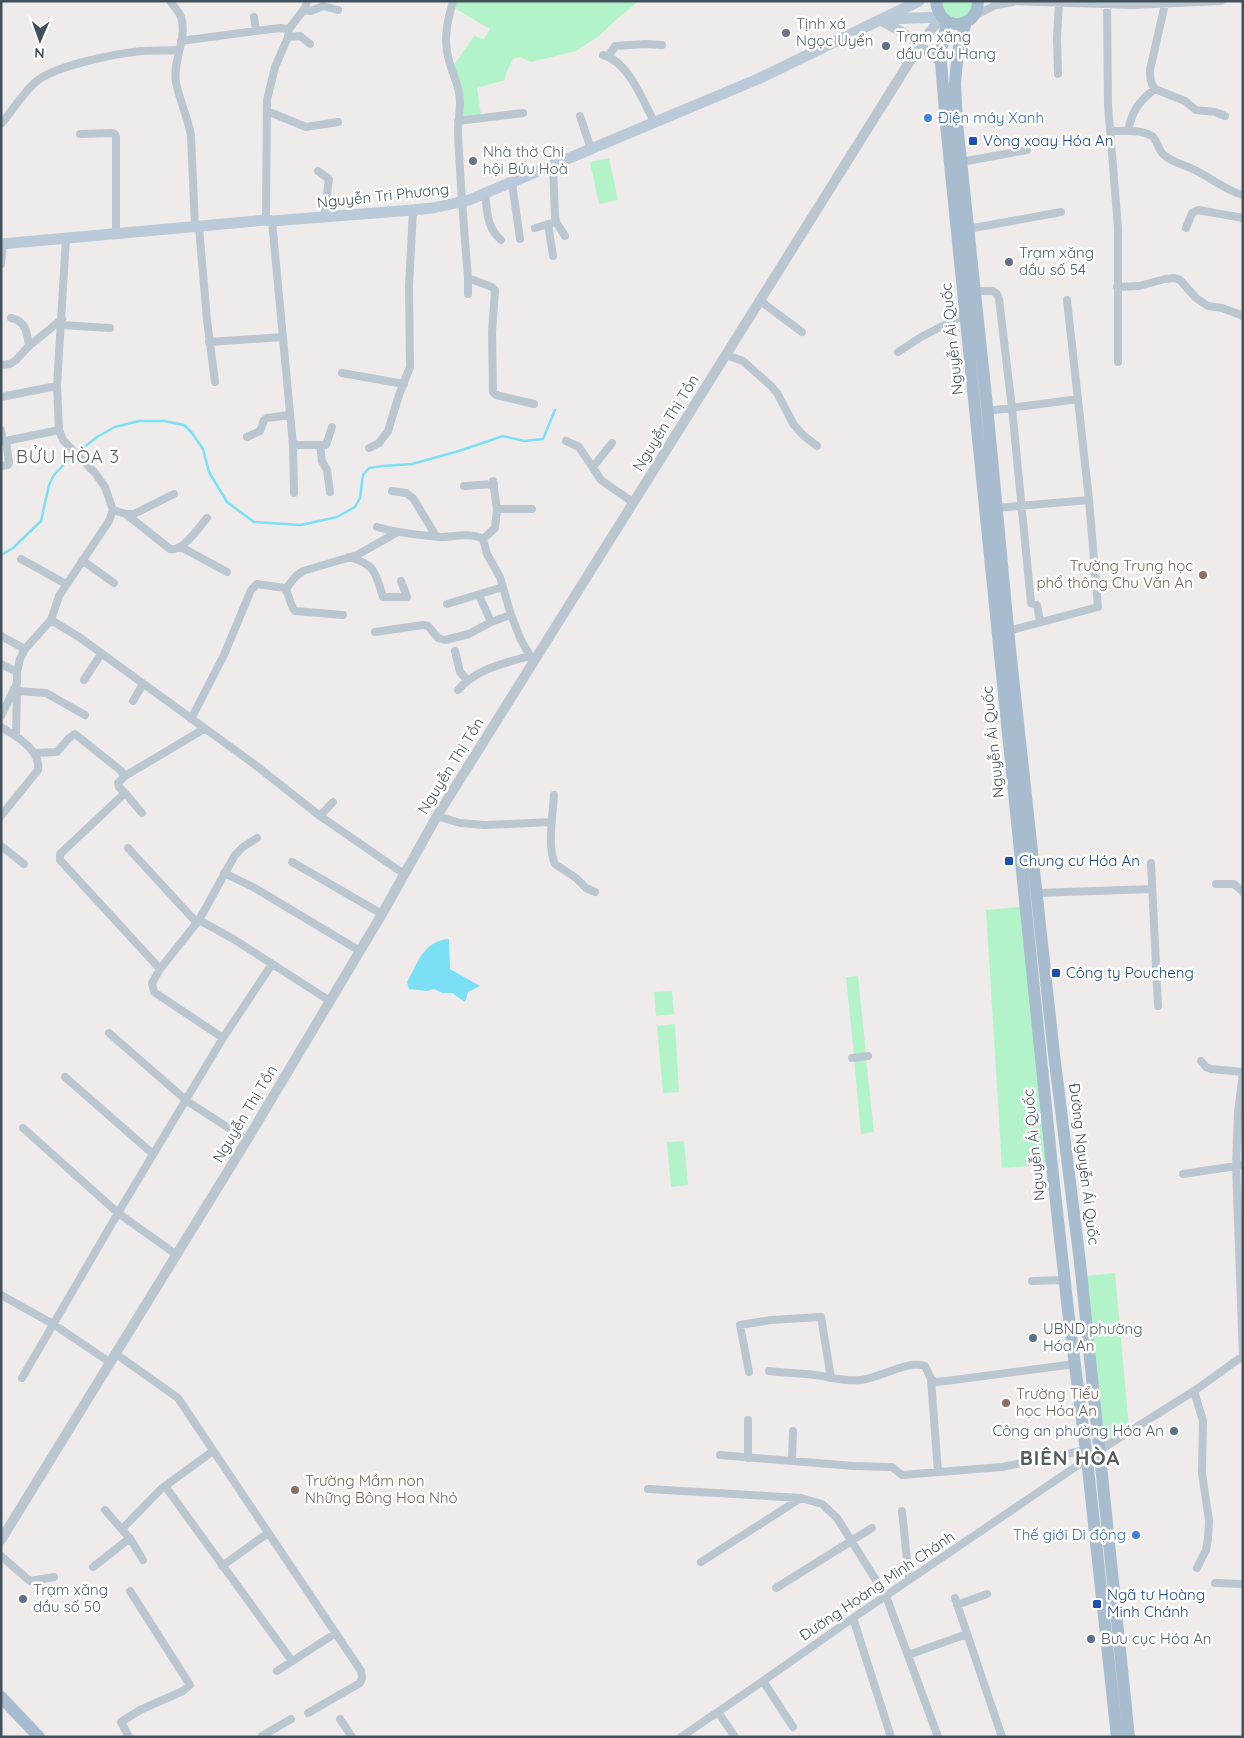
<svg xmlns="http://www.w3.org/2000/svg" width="1244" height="1738" font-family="Quicksand,sans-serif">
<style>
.green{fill:#b3f3ca}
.water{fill:#7be0f5}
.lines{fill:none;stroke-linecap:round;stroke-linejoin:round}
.stream{stroke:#7be0f5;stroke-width:2.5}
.minor{stroke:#bac7d0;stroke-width:8}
.tertiary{stroke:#bac7d0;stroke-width:10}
.secondary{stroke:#bbcad8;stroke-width:11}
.primary{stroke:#a7bcce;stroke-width:12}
.worship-dot{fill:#6b7280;stroke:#fff;stroke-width:2}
.service-dot{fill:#5c6f8a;stroke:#fff;stroke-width:2}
.shop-dot{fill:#3f7fe0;stroke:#fff;stroke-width:2}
.transit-dot{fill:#1a4fb4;stroke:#fff;stroke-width:2}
.education-dot{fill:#8d6e63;stroke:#fff;stroke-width:2}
.labels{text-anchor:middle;stroke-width:5;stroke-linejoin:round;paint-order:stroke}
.worship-label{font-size:15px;fill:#5b616d;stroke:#fff;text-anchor:start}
.service-label{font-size:15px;fill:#4e5e75;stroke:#fff;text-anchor:start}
.shop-label{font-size:15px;fill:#366cbe;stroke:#fff;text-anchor:start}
.transit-label{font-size:15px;fill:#164399;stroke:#fff;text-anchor:start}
.street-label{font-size:15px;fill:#42505b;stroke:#fff}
.education-label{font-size:15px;fill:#785e54;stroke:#fff;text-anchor:start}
.quarter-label{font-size:18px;letter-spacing:1px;fill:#585c61;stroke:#fff}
.district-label{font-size:20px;font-weight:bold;letter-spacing:1px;fill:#585c61;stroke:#fff}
</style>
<rect width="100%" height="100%" fill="#efebeb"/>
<path class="green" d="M456,1H639L618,18L599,36L576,51L531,62L520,57L513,59L506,73L505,80L477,88L481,115L461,118L454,65L474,36L484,39L490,29L454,8Z
M940,1H973L970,13L961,19L945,15Z
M609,158L618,200L599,204L590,162Z
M1021,907L1047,1165L1002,1168L986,910Z
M858,976L866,1053L854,1055L846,977Z
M672,991L674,1014L656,1016L654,992Z
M675,1024L679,1092L663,1093L657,1026Z
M866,1059L874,1132L861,1134L854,1060Z
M684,1141L688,1185L671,1187L667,1142Z
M1115,1273L1129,1428L1104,1444L1086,1276Z"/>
<path class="water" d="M449,939L450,969L480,986L468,992L465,1002L452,993H442L434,989L427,991L409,989L407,982C418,963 423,941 449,939Z"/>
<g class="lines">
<path class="stream" d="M1,555L13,548L41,521L49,485L54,475L67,461L97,437L115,427L139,421H164L184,425L192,433L203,449L209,472L227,502L254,522L301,525L337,517L355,507L360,498L363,475L369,468L383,466L412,464L459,451L503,436L524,441L543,439L555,410"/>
<path class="minor" d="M170,1C174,6 179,12 181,17C188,37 172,61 176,83C180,101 188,118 191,136L195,227
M453,1C447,22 443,40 449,61C453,75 460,87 460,102C460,112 458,122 458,132C460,181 464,229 468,278L492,287L495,290L492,332L493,392L496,395L534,404
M1010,1L1133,5L1221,1
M1107,4L1108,105L1118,228V362
M1165,4L1150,70C1150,77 1150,83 1155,89L1185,101L1196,110L1215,112L1225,116
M303,10L311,11L323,6L338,10
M974,16L996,5L1013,2
M254,17L256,31
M288,37L300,36L310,44
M181,41L256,31L280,28L289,29L305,8L307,1
M603,55C628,61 644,102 654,122
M608,57L615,46L645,44L662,45
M1058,74L1057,38L1059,3
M267,111L306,127L338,122
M580,116L591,149
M458,121L523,113
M1,124C13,110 24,91 38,80C59,65 114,54 141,51C153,50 166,51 179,50
M1110,131C1122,131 1141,129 1152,136C1158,141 1158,150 1164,155C1173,163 1185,165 1195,170C1211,178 1225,190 1243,195
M1128,131C1132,111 1139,101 1155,89
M80,134L112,133L115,134L116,137V233
M961,162L1027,150
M553,165L555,216L556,222L565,236
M318,171L329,179L324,217
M512,183L520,239
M485,194C487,211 487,228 501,240
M266,220L267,100L275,67L288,37L289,29
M272,221L293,445L294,493
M548,224L553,256
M199,227L207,320L215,382
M535,228L552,223
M1186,228L1192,213L1198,210L1243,218
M968,229L1061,212
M1,264L3,244
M468,278V294
M1117,287L1139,286L1165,279L1174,278L1180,280L1196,298L1208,306L1222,308L1243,316
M975,291H993L997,294L999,299L1012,408L1031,603L1037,605L1040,622
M759,300L802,332
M11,318C26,321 27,333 29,346
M61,325L110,328
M209,342L283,337
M898,352L921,337L966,314
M726,355L743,361L771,386L777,393L794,425L804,436L817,446
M1,365L10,364L16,360L29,346L62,319
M342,373L404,384
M1,397L57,386
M987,411L1078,399
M1,430L3,442
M247,437L260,431L264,420L267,418L290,415
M566,441L579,447L601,480L634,503
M1,442L59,430
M293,445H320L322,461L327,470L330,492
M320,445H326L332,427
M369,448L379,443L388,431L399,395L410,367L409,286L413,210
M1,466L8,465L9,462L6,441
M593,467L612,443
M493,481L497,509
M464,486L494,484
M392,491L406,493L413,498L436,536
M996,508L1089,500
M113,510L126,514H134L174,494
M126,514L170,549C183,552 199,527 207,518
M377,527C398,533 418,535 439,537C453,537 470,532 483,539L487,554L500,577L511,615L521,640L533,661
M483,539L495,528L497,509H532
M181,547L227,572
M349,557C376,565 375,572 383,597H407L401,581
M21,559L66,584
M82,560L114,583
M286,590C290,582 295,576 303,571L357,555L396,533
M479,595L491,622
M447,604L503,587
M51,620L79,637L254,764L320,816L404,874
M1008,631L1098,607L1089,500L1067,300
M375,632L423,625L428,626L438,638L445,640L469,634L491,622L511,615
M1,636L25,649
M455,651L460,672L467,680
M1,664L17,672
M84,680L101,654
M458,690C476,669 504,663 530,656
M17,691L46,693L85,715
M133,701L143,684
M1,716L17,683V672L20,659L25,649L51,620L59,596L109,521L113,510L105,487L95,473L63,440L59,430L57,386L66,238
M191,719L224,655L251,590L257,584L284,588C290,594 289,604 295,611L343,615
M1,727C16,736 41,750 38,770L1,816
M16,736L17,688
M34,753L57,752L68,739L75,734L120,770L125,776
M125,793L142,813
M554,795C553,814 547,847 555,864L576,878L586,888L595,892
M320,816L333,802
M437,816L460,823L485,825L552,822
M1,846L24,864
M128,848L197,923
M292,862L382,914
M1151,863L1158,1006
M224,873L253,887L360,951
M1216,884H1234L1243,892
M1037,893L1152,889
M199,920L235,940L330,1001
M160,969L60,860V854L125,793L119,787L118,783L125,776L204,729
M109,1033L187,1101L247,1140
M223,1038L154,992L152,983L160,969L199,920L235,855L243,847L257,838
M852,1058L868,1056
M1201,1061L1206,1067L1211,1069L1243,1072
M1243,1072L1238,1113L1236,1166L1243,1358
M65,1077L153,1154
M23,1128L118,1213L177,1255
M1183,1174L1243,1165
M1032,1281L1065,1280
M1,1295L53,1324L111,1363
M116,1354L178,1398L361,1671L362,1678L360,1683L308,1713
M769,1371C784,1373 800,1373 815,1375C831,1377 845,1382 861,1380C880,1378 907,1360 925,1366L931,1379L938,1472
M749,1372L740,1325L771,1320L821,1317L831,1378
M22,1378L118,1213L223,1038L272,964
M931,1379L935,1382L946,1381L1075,1364
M1194,1391L1203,1421L1202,1473L1209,1521L1208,1539L1206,1550L1197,1568
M748,1420V1458
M1100,1450L1194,1391L1243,1356
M720,1455L853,1466L892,1467L902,1475L1002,1467L1086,1450
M792,1460L793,1431
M165,1486L292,1661
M648,1489L801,1498L822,1504L837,1518L886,1596L938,1737
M105,1510L131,1540L143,1560
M902,1511L909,1580
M122,1529L161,1489L213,1451
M1,1556L30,1581L54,1577
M701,1562L801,1498
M222,1566L268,1533
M93,1567L130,1538
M1215,1583L1243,1584
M776,1588L872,1528
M955,1598L1002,1737
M957,1605L987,1594
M853,1618L891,1737
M908,1655L967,1634
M277,1671L336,1633
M763,1681L793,1727
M718,1712L735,1737
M340,1719L352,1737
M129,1737L121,1722L140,1710L183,1691L190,1685L130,1591
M263,1737L262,1736L291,1719
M681,1737L763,1681L853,1618L1087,1459"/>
<path class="tertiary" d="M880,20L902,32L941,62
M1,1540L247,1140L382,914L437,816L920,45L941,17"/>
<path class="secondary" d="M887,19L941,17
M1,244L266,220L272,221L413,210L433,208L469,200L758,79L919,1"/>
<path class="primary" d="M936,1C939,33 978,30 978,1
M947,22L942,46L941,62L946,124L1052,1166L1068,1310L1087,1459L1117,1737
M966,22L958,51L955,83L957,123L987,406L1010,649L1054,1054L1080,1262L1129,1737
M1,1697L39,1737"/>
</g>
<g class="worship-dot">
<circle cx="786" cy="33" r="5"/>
<circle cx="473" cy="161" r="5"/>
</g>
<g class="service-dot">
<circle cx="886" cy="46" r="5"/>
<circle cx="1009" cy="262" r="5"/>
<circle cx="1033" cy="1338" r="5"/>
<circle cx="1174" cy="1431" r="5"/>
<circle cx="23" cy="1599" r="5"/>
<circle cx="1091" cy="1639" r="5"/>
</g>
<g class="shop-dot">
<circle cx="928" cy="118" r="5"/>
<circle cx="1136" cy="1535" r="5"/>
</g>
<g class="transit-dot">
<rect x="968" y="136" width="10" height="10" rx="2.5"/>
<rect x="1004" y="856" width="10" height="10" rx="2.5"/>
<rect x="1051" y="968" width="10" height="10" rx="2.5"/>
<rect x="1092" y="1599" width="10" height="10" rx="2.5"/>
</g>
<g class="education-dot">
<circle cx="1203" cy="575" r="5"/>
<circle cx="1006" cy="1403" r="5"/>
<circle cx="295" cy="1490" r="5"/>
</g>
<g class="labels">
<g class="worship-label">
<text x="796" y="29">Tịnh xá<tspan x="796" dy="17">Ngọc Uyển</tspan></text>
<text x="483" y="157">Nhà thờ Chi<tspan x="483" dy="17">hội Bửu Hoà</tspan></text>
</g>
<g class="service-label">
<text x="896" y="42">Trạm xăng<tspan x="896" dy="17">dầu Cầu Hang</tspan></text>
<text x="1019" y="258">Trạm xăng<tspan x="1019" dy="17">dầu số 54</tspan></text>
<text x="1043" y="1334">UBND phường<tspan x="1043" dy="17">Hóa An</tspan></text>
<text x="1164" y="1436" text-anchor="end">Công an phường Hóa An</text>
<text x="33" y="1595">Trạm xăng<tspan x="33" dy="17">dầu số 50</tspan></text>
<text x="1101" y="1644">Bưu cục Hóa An</text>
</g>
<g class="shop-label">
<text x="938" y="123">Điện máy Xanh</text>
<text x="1126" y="1540" text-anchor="end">Thế giới Di động</text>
</g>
<g class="transit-label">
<text x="983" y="146">Vòng xoay Hóa An</text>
<text x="1019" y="866">Chung cư Hóa An</text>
<text x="1066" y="978">Công ty Poucheng</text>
<text x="1107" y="1600">Ngã tư Hoàng<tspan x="1107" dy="17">Minh Chánh</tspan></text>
</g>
<g class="street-label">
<text transform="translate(383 196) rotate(-6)" y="5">Nguyễn Tri Phương</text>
<text transform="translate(952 339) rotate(-96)" y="5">Nguyễn Ái Quốc</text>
<text transform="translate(666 423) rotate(-58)" y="5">Nguyễn Thị Tồn</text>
<text transform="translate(993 742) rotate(-96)" y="5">Nguyễn Ái Quốc</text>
<text transform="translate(451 766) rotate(-58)" y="5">Nguyễn Thị Tồn</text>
<text transform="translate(245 1114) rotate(-59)" y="5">Nguyễn Thị Tồn</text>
<text transform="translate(1034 1145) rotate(-96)" y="5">Nguyễn Ái Quốc</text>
<text transform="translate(1084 1164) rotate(83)" y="5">Đường Nguyễn Ái Quốc</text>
<text transform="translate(877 1586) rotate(-34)" y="5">Đường Hoàng Minh Chánh</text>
</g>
<g class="education-label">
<text x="1193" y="571" text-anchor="end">Trường Trung học<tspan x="1193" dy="17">phổ thông Chu Văn An</tspan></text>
<text x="1016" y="1399">Trường Tiểu<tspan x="1016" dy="17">học Hóa An</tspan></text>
<text x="305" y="1486">Trường Mầm non<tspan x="305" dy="17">Những Bông Hoa Nhỏ</tspan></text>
</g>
<g class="quarter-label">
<text x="68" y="463">BỬU HÒA 3</text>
</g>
<g class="district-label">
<text x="1070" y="1465">BIÊN HÒA</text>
</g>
</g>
<rect width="1244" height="1738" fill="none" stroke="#42505b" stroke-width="5"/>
<g transform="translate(40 40) rotate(182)" stroke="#ffffff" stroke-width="4" paint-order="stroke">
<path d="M0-4L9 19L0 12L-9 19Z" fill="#42505b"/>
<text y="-8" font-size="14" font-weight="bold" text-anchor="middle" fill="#42505b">N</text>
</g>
</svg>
